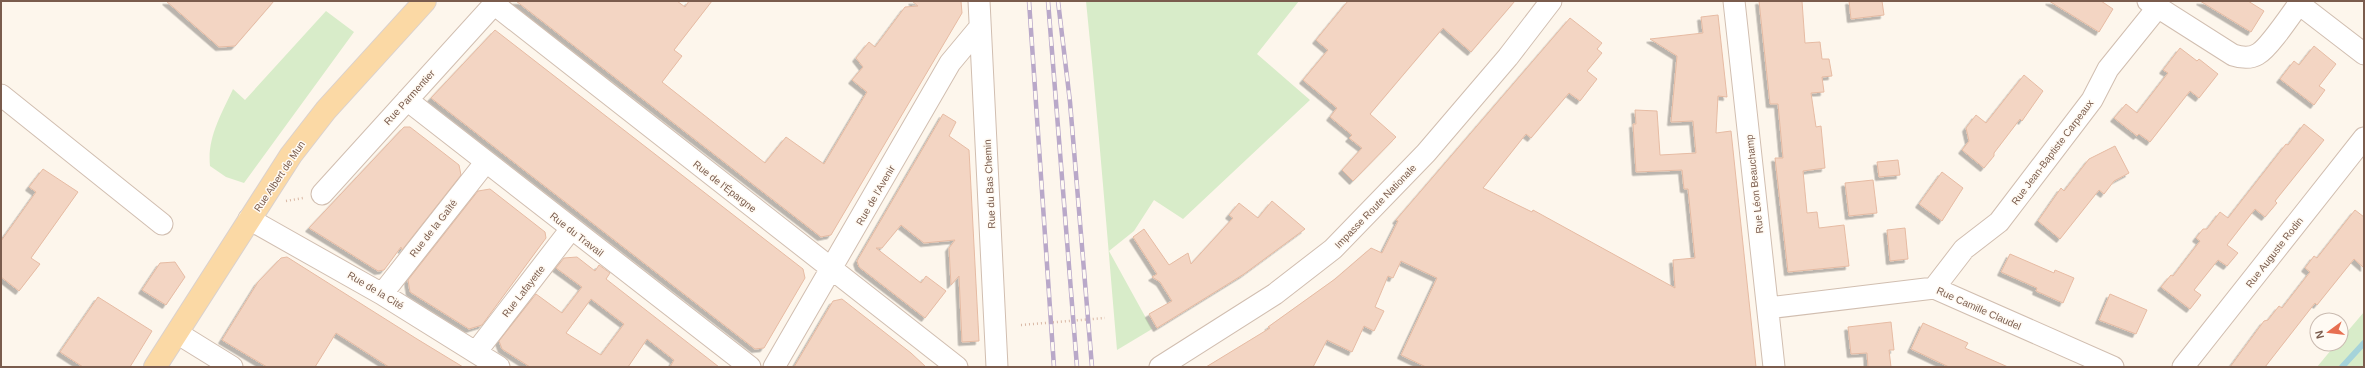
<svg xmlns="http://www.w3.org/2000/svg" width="2365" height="368" font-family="Arial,sans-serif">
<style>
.green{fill:#d8ecc9}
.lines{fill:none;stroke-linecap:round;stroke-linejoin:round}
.stream{stroke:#a5d3da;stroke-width:6}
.building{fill:#f3d5c3;stroke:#e6bba3;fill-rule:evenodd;filter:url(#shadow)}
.minor-casing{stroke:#d1beb0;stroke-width:23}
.major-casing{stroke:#dad1cd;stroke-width:24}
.path{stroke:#d9b8a5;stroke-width:2.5;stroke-dasharray:1 3;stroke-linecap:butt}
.minor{stroke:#fff;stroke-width:21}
.major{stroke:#fbd9a5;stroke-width:22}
.rail-casing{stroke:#b9a8c9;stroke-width:4.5}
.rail{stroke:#fffaf3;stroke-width:3;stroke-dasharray:9;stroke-linecap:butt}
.labels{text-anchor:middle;stroke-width:3;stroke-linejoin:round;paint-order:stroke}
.street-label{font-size:10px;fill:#7a5c4d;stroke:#fffaf3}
</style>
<defs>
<filter id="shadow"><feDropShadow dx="-3.5" dy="3.5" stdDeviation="0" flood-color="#0004"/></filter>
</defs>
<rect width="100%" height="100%" fill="#fdf6ec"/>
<path class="green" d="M1086,1H1299L1257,54L1310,100L1183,219L1154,200L1134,231L1109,251L1152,329L1117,350C1107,234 1098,117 1086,1Z
M326,11L354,32L244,183L226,177L210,166C207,138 221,115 233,89L245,100Z
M2364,312V367H2317L2336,344H2341V339Z"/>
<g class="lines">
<path class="stream" d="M2342,367L2364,343"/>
</g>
<path class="building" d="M166,1H274L235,46L219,47Z
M516,1H677L685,7L689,1H712L674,50L682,56L662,82L765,163L786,137L824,164L867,92L852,80L863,67L856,58L869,42L875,47L905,7L918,6L912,1H961L962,13L831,235L821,237Z
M1348,1H1515L1471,52L1443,28L1370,114L1396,137L1353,181L1342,170L1362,148L1349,138L1352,135L1330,117L1337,108L1303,80L1328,50L1316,40Z
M1759,1H1802L1805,43L1820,42L1822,59H1829L1832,76L1822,77L1824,92L1811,93L1816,127L1821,126L1825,168L1803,171L1807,213L1817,212L1819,228L1844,225L1849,266L1788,272L1775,158H1783L1778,104H1770Z
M1849,1H1882L1884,15L1851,19Z
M2049,1H2101L2113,9L2099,32Z
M2200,1H2248L2264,11L2251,32Z
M1718,15L1727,97L1718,96L1716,133L1731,131L1756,367H1426L1401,355L1437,278L1401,261L1393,278L1388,276L1375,307L1384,311L1374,331L1364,326L1352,352L1327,340L1313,367H1206L1270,328L1268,327L1335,279L1371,248L1382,253L1398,221L1396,220L1570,18L1602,43L1597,49L1602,53L1587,71L1597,79L1580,101L1569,93L1531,138L1526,134L1483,188L1532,212L1533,210L1675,288L1673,260L1695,258L1688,189H1684L1682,170L1636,172L1633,124H1636L1635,110L1657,111L1660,155L1696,153L1693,121L1671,122L1677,56L1650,39L1703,33L1701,17Z
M495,30L803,269L805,278L764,348L755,349L431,98Z
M2314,46L2336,64L2319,86L2325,90L2314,105L2280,79L2294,61L2299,65Z
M2180,48L2197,61L2199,59L2218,74L2199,98L2190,91L2150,142L2139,134L2137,136L2114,118L2126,104L2137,113L2168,73L2163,70Z
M2024,75L2043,91L2022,121L2020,119L1994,153V156L1984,168L1962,150L1969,141L1966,128L1976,115L1986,123Z
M943,114L956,122L949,136L969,150L979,341L962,342L959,276L951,285L949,248L955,240L924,243L901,225L882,248H876L921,283L926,276L946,291L925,318L859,267L857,261Z
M2304,124L2324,140L2275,201L2277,203L2265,217L2255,209L2227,245L2238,253L2227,266L2218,260L2194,290L2201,295L2190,309L2161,287L2171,275L2173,276L2200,241L2196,238L2203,229H2207L2220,212L2228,218L2286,144L2288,145Z
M404,127H410L459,165L461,175L402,250L401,247L384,270L378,271L309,228Z
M2115,146L2129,173L2114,181L2104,194L2099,190L2060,239L2038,221L2061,188L2064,191L2089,159Z
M1898,160L1900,175L1879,177L1877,162Z
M43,169L78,192L31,258L40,264L19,291L1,277V241L36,192L29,187Z
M1942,172L1963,188L1942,221L1919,204Z
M1873,180L1877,213L1849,216L1845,183Z
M490,189L545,232L546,238L482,325L469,329L410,292L408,280L478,191Z
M1272,201L1305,229L1244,274L1157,328L1149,314L1172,301L1160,282L1152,277L1157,274L1133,237L1144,229L1169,265L1188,253L1191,264L1233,218L1229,215L1239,203L1258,218Z
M2355,210L2364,217V268L2354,259L2317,305L2315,303L2265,367H2230L2264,321L2268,320L2279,306L2282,308L2310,272L2305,268L2314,256L2317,258Z
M1905,228L1908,259L1890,261L1887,230Z
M2010,254L2054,273L2055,270L2074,278L2063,303L2036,291L2037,288L2001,272Z
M287,257L417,339L463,367H389L336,333L315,367H267L222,340L258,282L281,258Z
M577,257L595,271L599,265L610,273L606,279L719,367H670L674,360L647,339L628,367H530L502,349L499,341L536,294L562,313L582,287L556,268L564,258ZM591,299L624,324L601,355L566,333Z
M175,262L185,277L166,305L142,290L160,263Z
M2110,294L2147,310L2136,334L2099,320Z
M98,297L152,331L130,367H83L60,352Z
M842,299L911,353L926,367H794L833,301Z
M1891,322L1894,350H1889L1891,367H1868L1867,353L1851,354L1848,327Z
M1923,323L1968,343L1965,348L2008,367H1949L1911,349Z"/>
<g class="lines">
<defs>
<path id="minor" d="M979,1L997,367
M1734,1L1774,367
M2148,1L2233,55C2242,58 2250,59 2258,54C2269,48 2292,13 2301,1
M494,4L957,367
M2299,4L2364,54
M1,95L162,224
M407,100L750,367
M322,194L497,1
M249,219L382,294L499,367
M1934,288L1964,249L1999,222L2092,100L2108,69L2158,7
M382,294L485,163
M1768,308L1934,288L2113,367
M177,333L232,367
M476,352L571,229
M774,367L950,63L980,27
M1160,367L1275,294L1333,249L1426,153L1508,57L1551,1
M2183,367L2364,138"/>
<path id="major" d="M155,367L291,155L326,110L425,1"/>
</defs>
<use href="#minor" class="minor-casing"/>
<use href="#major" class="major-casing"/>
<path class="path" d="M286,201L303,198
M1021,325L1105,318"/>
<use href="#minor" class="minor"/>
<use href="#major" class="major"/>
<defs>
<path id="rail" d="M1029,1L1054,367
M1048,1L1077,367
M1058,1L1070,102L1092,367"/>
</defs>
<use href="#rail" class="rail-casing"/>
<use href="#rail" class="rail"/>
</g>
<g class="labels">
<g class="street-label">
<text transform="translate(409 97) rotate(-48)" y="4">Rue Parmentier</text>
<text transform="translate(2052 152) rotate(-53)" y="4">Rue Jean-Baptiste Carpeaux</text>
<text transform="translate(279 176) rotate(-56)" y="4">Rue Albert de Mun</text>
<text transform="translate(989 184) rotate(-93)" y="4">Rue du Bas Chemin</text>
<text transform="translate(1754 184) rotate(-96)" y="4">Rue Léon Beauchamp</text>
<text transform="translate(725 186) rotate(38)" y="4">Rue de l'Épargne</text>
<text transform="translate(875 195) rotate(-60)" y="4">Rue de l'Avenir</text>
<text transform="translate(1375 206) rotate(-46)" y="4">Impasse Route Nationale</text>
<text transform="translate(433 228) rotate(-52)" y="4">Rue de la Gaîté</text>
<text transform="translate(577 234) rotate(38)" y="4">Rue du Travail</text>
<text transform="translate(2274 252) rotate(-52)" y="4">Rue Auguste Rodin</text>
<text transform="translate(376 290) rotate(31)" y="4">Rue de la Cité</text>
<text transform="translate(523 291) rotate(-52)" y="4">Rue Lafayette</text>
<text transform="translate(1979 308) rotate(24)" y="4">Rue Camille Claudel</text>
</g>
</g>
<rect width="2365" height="368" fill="none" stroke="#7a5c4d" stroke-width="4"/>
<g transform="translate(2329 332) rotate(255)"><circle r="19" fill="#fffaf3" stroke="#cabbb1"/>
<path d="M0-3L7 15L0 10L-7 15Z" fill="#e76f51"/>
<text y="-6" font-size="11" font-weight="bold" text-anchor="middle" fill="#7a5c4d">N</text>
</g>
</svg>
